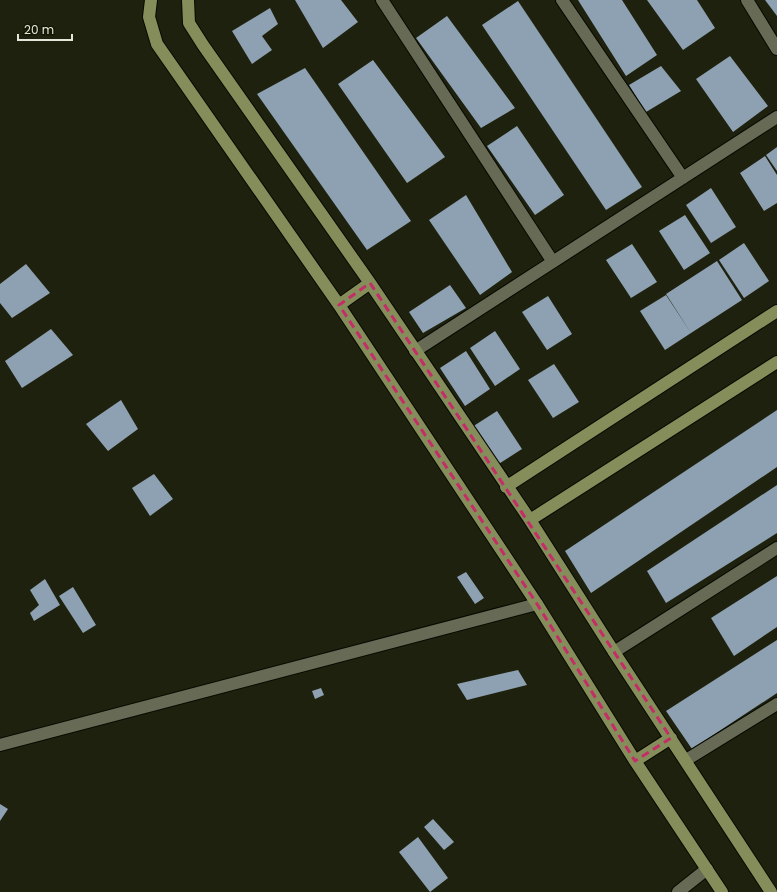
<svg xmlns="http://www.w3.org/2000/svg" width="777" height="892" font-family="Poppins,sans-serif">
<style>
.building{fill:#8da1b2}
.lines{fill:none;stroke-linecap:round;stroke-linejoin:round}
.street-casing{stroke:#080a00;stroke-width:14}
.secondary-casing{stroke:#080a00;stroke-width:14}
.primary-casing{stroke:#080a00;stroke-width:14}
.street{stroke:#676b55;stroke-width:12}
.secondary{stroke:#676b55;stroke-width:12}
.primary{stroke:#858d5a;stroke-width:12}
.marked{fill:none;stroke:#c52d68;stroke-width:3;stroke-dasharray:8 5;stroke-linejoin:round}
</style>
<rect width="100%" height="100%" fill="#1e210d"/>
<path class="building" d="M295,0H341L358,22L323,48Z
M578,0H622L657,55L626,76Z
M647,0H697L715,28L683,50Z
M765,0H777V16Z
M518,1L642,187L606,210L482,25Z
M270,8L278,24L262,36L272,50L252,64L232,31Z
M447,16L515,108L481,128L416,38Z
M730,56L768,106L733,132L696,79Z
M373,60L445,157L407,183L338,84Z
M661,66L681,91L646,112L629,85Z
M305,68L411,221L367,250L257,94Z
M517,126L564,195L535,215L487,146Z
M777,147V171L766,155Z
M765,156L777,175V203L764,211L740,173Z
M711,188L736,227L711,243L686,205Z
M466,195L512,272L480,295L429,220Z
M685,215L710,253L684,270L659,231Z
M744,243L769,281L744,298L719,260Z
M632,244L657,282L631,298L606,260Z
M717,261L742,300L691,333L666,294Z
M26,264L50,293L12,318L0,303V284Z
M450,285L466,308L423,333L409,312Z
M666,295L691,333L665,350L640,311Z
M548,296L572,334L547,350L522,312Z
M51,329L73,355L22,388L5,361Z
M495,331L520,369L495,386L470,348Z
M466,351L490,389L465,406L440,368Z
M554,364L579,402L553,418L528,380Z
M121,400L138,429L108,451L86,424Z
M777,410V467L591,593L565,551Z
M497,411L522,449L497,465L472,427Z
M154,474L173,499L150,516L132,488Z
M777,485V533L666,603L647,571Z
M466,572L484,598L475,604L457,577Z
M777,576V627L734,656L711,618Z
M45,579L60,605L34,621L30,613L39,605L30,590Z
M73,587L96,625L83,633L59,596Z
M777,640V693L692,749L666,711Z
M518,670L527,685L467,700L457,684Z
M321,688L324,695L315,699L312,691Z
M0,804L8,809L0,821Z
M433,819L454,842L444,850L424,827Z
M418,837L448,878L430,892L399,852Z"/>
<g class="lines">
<defs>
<path id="street" d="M382,0L553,262
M562,0L683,178
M747,0L777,49
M415,351L777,117
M614,652L777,548
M686,760L777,704
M678,892L707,869"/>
<path id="secondary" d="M0,745L537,604"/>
<path id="primary" d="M151,0L149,17L157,44L339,305L537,604L635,761L722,892
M188,0L189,23L203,45L370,283L530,520L614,652L771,892
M339,305L370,283
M506,487L777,311
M530,520L777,362
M635,761L671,738"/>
</defs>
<use href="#street" class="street-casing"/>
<use href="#secondary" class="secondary-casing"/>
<use href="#primary" class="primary-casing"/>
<use href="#street" class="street"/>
<use href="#secondary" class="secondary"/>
<use href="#primary" class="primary"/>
</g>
<path class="marked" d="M370,283L671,738L635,761L537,604L339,305Z"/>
<path d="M18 34v6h54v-6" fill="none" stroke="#e3e6d9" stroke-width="2"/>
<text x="24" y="34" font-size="12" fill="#e3e6d9" stroke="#151705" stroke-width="3" paint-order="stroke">20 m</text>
</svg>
